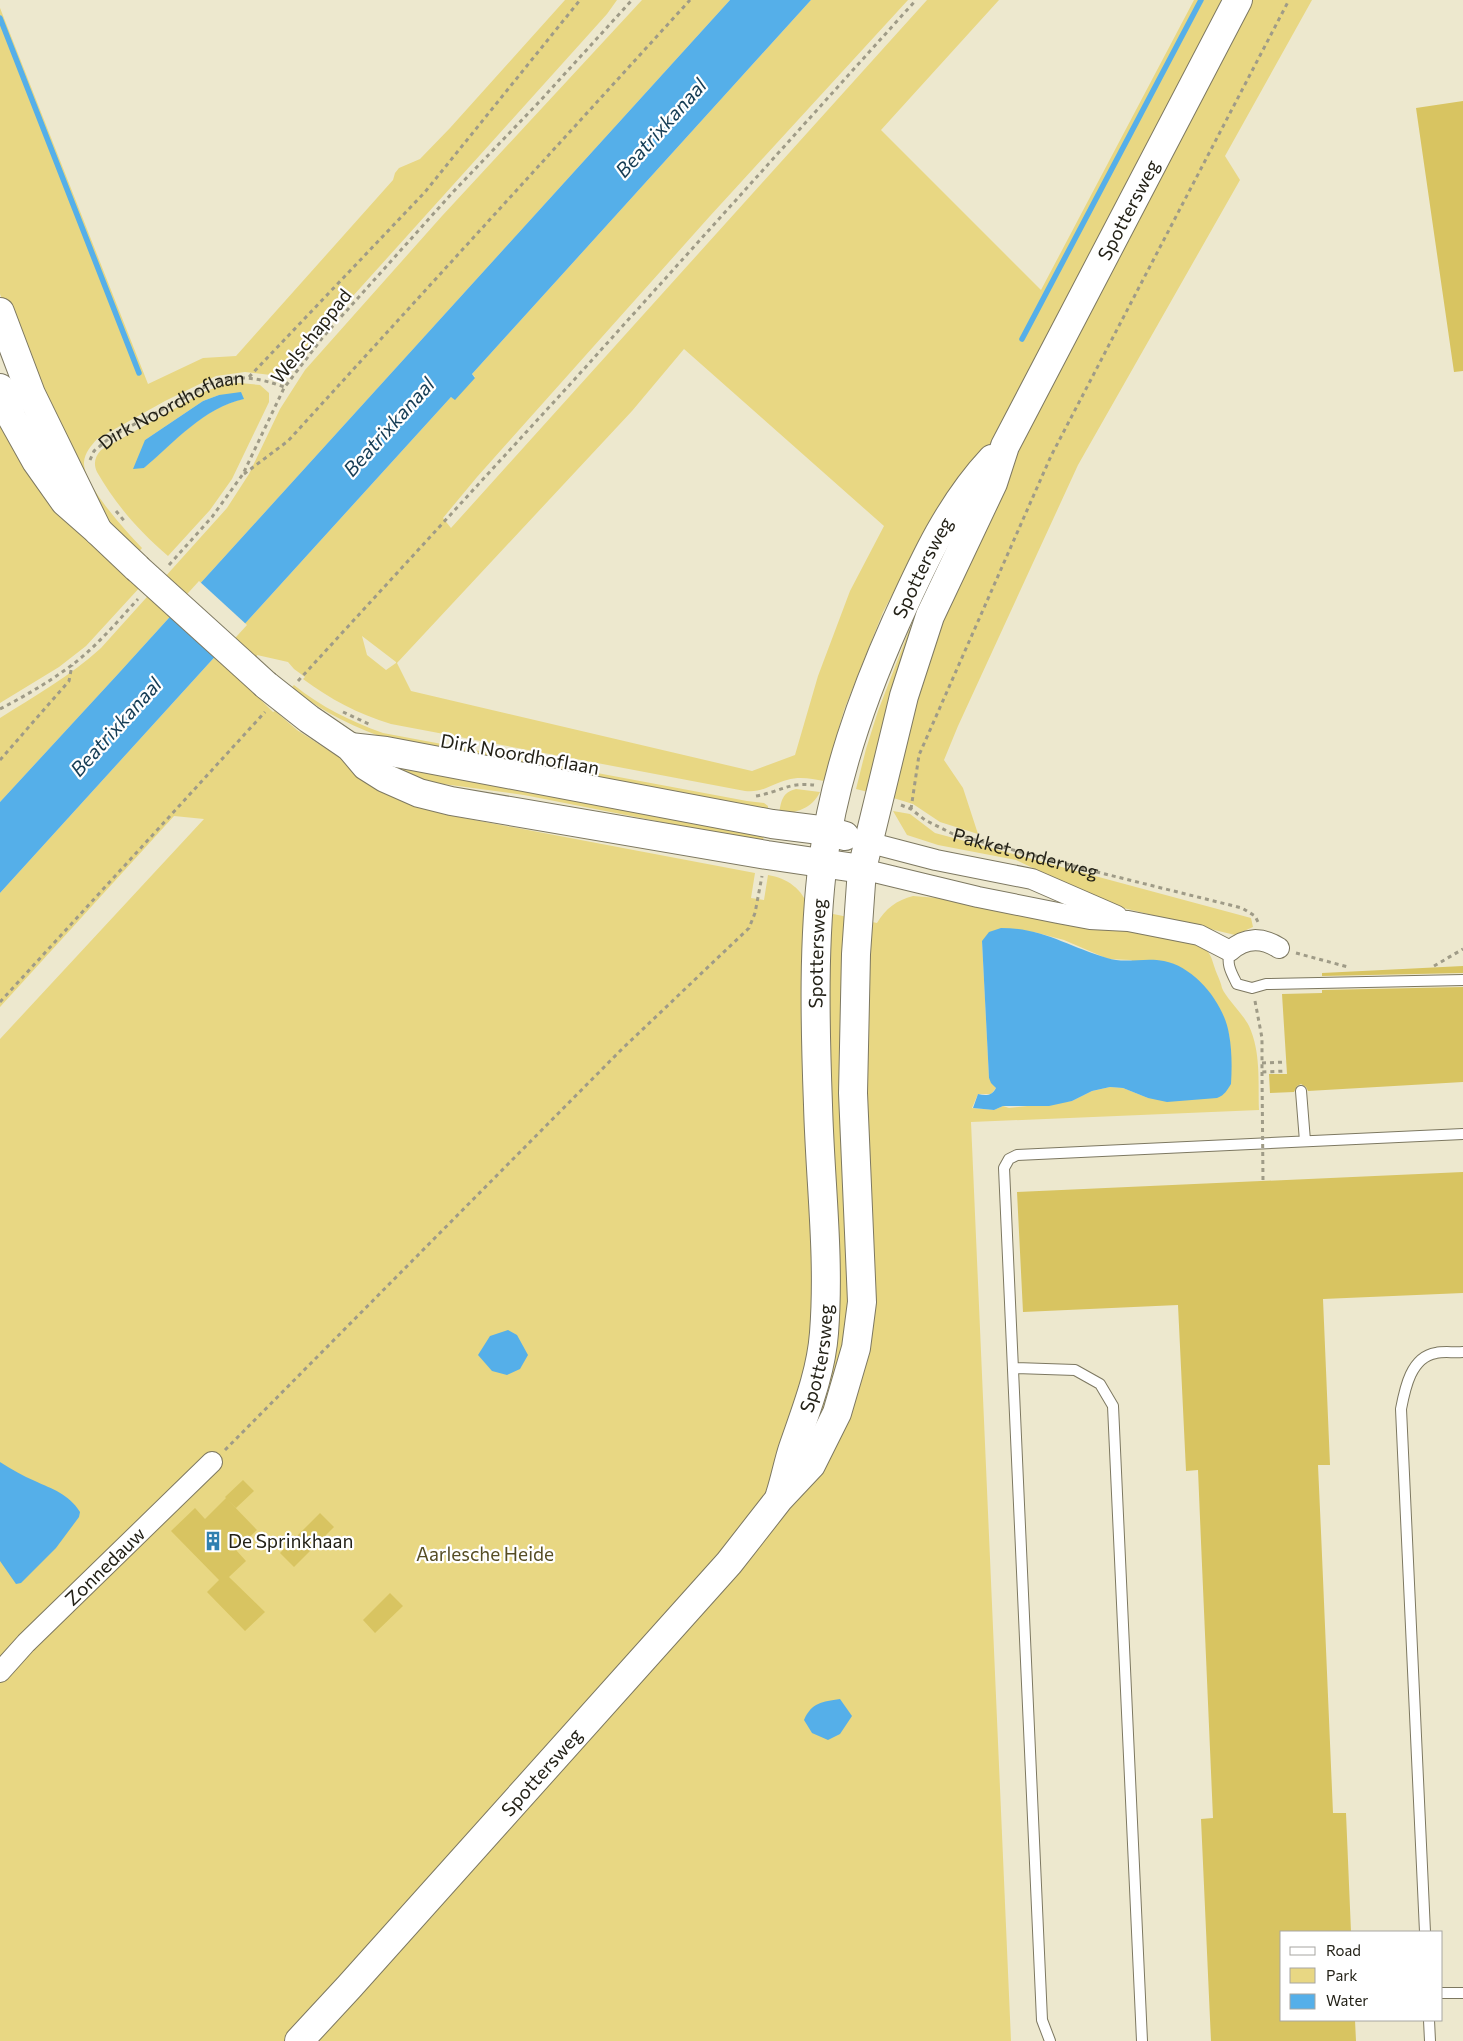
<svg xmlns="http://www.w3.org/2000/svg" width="1463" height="2041" font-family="Commissioner,sans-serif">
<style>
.green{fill:#e8d783;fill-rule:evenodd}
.water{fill:#55afe9}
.pier{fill:#ede8ce}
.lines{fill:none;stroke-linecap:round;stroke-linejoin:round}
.stream{stroke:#55afe9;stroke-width:5.5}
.building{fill:#d8c461}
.lane-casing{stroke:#7d7861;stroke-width:12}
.street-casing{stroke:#7d7861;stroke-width:22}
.secondary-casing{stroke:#7d7861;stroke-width:30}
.path{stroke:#9f9b87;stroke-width:3;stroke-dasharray:4 4;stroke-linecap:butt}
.lane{stroke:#fff;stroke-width:10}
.street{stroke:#fff;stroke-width:20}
.secondary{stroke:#fff;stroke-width:28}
.secondary-bridge-casing{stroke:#7d7861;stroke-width:30;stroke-linecap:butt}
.path-bridge{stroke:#9f9b87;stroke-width:3;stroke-dasharray:4 4;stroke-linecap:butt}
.secondary-bridge{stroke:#fff;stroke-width:28}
.labels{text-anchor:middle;stroke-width:4.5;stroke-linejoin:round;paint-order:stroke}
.street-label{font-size:19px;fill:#232117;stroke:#fff}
.poi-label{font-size:19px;fill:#232117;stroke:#fff;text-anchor:start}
.park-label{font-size:19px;fill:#564d24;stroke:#fff}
.water-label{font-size:20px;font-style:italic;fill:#153c54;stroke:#fff}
</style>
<rect width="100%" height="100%" fill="#ede8ce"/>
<path class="green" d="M565,0H617L607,14L307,347L288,370L279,376L245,372L216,376L165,401L97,439C91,446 85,452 84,462C83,485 126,531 142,548L138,553L106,517L38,392L0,294V8L148,384L203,358L236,356L393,180L395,173L399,168L420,159L450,128Z
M642,0H730L118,674L0,802V718C35,696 70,676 101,648L227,508L249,474L280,409L305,370L442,216Z
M811,0H908L710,216L477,477L443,518L451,528L927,0H999L881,130L1041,290L1194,0H1226L997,434L974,472L917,548L883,612L844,710L824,781C812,779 800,776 787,780C771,784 763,793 745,791L391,724C358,714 330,699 303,679L305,677L294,669L288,662L257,655L256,695L273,712L275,711L297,730L398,795L443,814L755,873L751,898L764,900L768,875C787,878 803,889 809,909L877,923C885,909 897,900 913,896L975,901L1193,942C1213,951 1210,956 1217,974C1219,979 1221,983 1222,988C1226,998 1243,1014 1249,1026C1261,1052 1258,1082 1259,1110L971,1122L1011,2041H0V1039L204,819L174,816L0,1007V893L451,397L455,399L475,377L472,374ZM684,349L884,526L850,591L818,676L795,755L752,771L411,691L397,663L632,411ZM362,636L396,662V663L386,670L367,655ZM1034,932L1064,940L1108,959L1131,960L1229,1033L1231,1084L1148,1098L1123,1088L1110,1087L1092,1091L1072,1101L1009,1108L1003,1106L994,1110L972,1108L978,1094H991L996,1088L989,1078L982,941Z
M1251,0H1312L1225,156L1240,180L1078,465L958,726L944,760L963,788L978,834L940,822L913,804L890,797L930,638L1040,404Z
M240,383L260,385L269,393V402L232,479L210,510L168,556C139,531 116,505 97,472C93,463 95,457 101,450L206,391L226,384ZM219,395L243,399C203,408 174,442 144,468L145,440L203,401Z
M0,403L141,586L86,646L59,667L0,703Z
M983,479L872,793L856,789L866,749L878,711L908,633L953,528Z
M294,685C321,707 350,721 383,733L747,801L764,803L768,806V813L394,741C356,729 323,712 291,688Z
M388,761L764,833L763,842L524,795L421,781L386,767Z
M796,789L820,792C812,809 795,813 779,814C781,802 782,792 796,789Z
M893,811L910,814L935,833L1251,918L1253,927L1235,935L1111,905L1016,860L938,845L907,835Z"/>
<path class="water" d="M730,0H811L472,374L475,378L455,400L451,397L0,893V802L118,674Z
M241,392L244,399C203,408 175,442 144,468L133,469L145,440L203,401L219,395Z
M1001,928C1043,928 1069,947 1107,958C1125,964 1145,957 1164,961C1195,967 1224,1003 1229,1034C1232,1050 1232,1068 1231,1084C1227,1090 1225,1095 1217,1098L1167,1102L1148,1098L1123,1088L1110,1087L1092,1091L1072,1101L1049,1106H1003L994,1110L973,1108L978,1094C986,1096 992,1096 996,1088L991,1083L989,1078L982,941L989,932Z
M508,1330L517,1335L528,1355L520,1369L507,1375L492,1371L478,1355L490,1336Z
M0,1462C11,1469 23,1476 35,1481C52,1489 69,1494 80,1512L79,1517L56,1548L21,1583L16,1584L0,1561Z
M840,1699L852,1716L840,1734L828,1740L812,1733L804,1720C812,1702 822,1702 840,1699Z"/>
<path class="pier" d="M199,581L247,625L216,659L168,615Z"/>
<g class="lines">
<path class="stream" d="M0,18L139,373
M1022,339L1201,0"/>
</g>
<path class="building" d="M1463,101V371L1454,372L1416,108Z
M1463,966V973L1322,976V973Z
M1463,987V1082L1308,1091L1306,1087L1301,1084L1297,1086L1294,1092L1270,1093L1269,1074H1287L1282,994L1322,993V990Z
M1463,1172V1293L1323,1299L1330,1465H1318L1321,1532L1333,1813H1346L1351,1932H1282V2020H1355L1356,2041H1211L1201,1819L1213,1818L1201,1542L1198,1470L1186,1471L1178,1305L1023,1312L1017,1192Z
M243,1480L254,1491L236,1508L225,1497Z
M226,1498L257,1530L236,1550L246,1561L229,1577L265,1612L245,1631L207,1592L219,1580L171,1531L195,1508L205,1519Z
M320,1513L334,1527L294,1567L280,1553Z
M390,1593L403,1606L375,1633L363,1620Z"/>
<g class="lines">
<defs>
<path id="lane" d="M1230,951C1226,964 1231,972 1237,984L1252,988L1266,984L1463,980
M1301,1091L1305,1141
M1013,1368L1075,1370L1100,1384L1113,1406L1142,2041
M1425,1932L1401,1409C1405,1388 1411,1357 1436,1353C1444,1351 1454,1353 1463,1352
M1442,1993H1463
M1429,2020L1430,2041
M1050,2041L1042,2020L1004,1168L1009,1159L1017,1155L1463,1134"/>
<g id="street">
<path d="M867,842L936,860L1032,879L1117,916"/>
<path d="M862,869L978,897L1058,913L1090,919L1128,921L1199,935L1230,951C1245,937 1262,937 1279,948"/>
<path id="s3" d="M0,1672L26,1643L212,1462"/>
</g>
<g id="secondary">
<path d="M0,312L31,394L98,531"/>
<path d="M0,388L12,418L36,461L65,502L98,531L137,568"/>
<path d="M266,685L309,719L350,747L366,766L385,778L419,793L451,801L767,855L862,869"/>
<path d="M350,747L386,751L772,824L828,831L845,836"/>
<path id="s4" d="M780,1495C785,1480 788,1463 793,1448C806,1410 821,1373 824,1333C830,1257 820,1181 818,1105C815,1024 813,941 823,861C834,777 862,698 896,622C922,565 948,506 992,459"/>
<path id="s5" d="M299,2041L349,1987L729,1563L779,1499L811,1465L837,1413L856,1348L862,1302L853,1093L856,954L862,869L904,696L930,616L993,483L1005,446L1238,0"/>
</g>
</defs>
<use href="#lane" class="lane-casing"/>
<use href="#street" class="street-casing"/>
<use href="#secondary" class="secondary-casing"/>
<g class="path">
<path d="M249,377L425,192L580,0"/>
<path id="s1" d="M90,460L94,451L112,436L216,381C241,375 260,378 284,387"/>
<path d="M244,474L288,441L690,0"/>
<path d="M116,511L126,523"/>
<path d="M169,565L212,517L243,474L284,388L323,337L453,192L540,101L632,0"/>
<path d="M298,681L574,380L916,0"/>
<path d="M0,709C25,696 49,682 72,665C97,646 117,622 138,599"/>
<path d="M343,712L371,725"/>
<path d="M0,760L69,681L72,665"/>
<path d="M756,796C780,792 788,782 814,785"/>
<path id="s2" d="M901,805L911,809L925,820L953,834L1085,869L1242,908L1255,916L1258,922"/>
<path d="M911,809L919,755L1051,456L1289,0"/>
<path d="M1296,953L1348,967"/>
<path d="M1434,966L1463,949"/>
<path d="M1255,1001L1262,1038V1072L1286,1071"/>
<path d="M0,1002L265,712"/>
<path d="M1262,1063L1286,1062"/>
<path d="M225,1450L621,1050L749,928L755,913L762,876"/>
</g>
<use href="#lane" class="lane"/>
<use href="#street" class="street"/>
<use href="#secondary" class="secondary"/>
<defs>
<path id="secondary-bridge" d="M137,568L266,685"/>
</defs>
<use href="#secondary-bridge" class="secondary-bridge-casing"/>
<path class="path-bridge" d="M1262,1072L1263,1181"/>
<use href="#secondary-bridge" class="secondary-bridge"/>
</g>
<defs>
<symbol id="building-bare" viewBox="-9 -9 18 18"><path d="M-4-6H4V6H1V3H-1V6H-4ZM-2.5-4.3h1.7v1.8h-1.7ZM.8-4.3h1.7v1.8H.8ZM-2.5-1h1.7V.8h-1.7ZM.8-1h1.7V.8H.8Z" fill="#2f7fb0" stroke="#fff" stroke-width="2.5" paint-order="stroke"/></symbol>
</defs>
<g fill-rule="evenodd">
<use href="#building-bare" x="199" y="1527" width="28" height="28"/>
</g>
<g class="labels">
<g class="street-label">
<text dy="7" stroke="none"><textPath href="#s5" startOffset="2091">Spottersweg</textPath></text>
<text transform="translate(311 336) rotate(-51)" y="7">Welschappad</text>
<text dy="7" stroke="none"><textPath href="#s1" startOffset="99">Dirk Noordhoflaan</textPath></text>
<text dy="7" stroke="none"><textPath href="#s4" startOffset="952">Spottersweg</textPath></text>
<text transform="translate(520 754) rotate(10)" y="7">Dirk Noordhoflaan</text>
<text dy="7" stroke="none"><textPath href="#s2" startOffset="135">Pakket onderweg</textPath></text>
<text dy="7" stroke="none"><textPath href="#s4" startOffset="548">Spottersweg</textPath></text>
<text dy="7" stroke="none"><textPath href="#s4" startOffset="142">Spottersweg</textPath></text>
<text dy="7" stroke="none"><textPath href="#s3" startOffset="149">Zonnedauw</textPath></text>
<text dy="7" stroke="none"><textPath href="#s5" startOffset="362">Spottersweg</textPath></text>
</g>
<g class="poi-label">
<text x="228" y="1548">De Sprinkhaan</text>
</g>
<g class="park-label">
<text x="485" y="1561">Aarlesche Heide</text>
</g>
<g class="water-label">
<text transform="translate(661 128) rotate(-48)" y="7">Beatrixkanaal</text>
<text transform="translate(389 427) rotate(-48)" y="7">Beatrixkanaal</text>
<text transform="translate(116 727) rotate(-48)" y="7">Beatrixkanaal</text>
</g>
</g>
<rect x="1280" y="1931" width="162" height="90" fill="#ffffff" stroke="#a7a6a2"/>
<rect x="1290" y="1947" width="25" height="8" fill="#ffffff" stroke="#a7a6a2"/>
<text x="1326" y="1956" font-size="15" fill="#232117">Road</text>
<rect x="1290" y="1968" width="25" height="15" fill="#e8d783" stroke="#a7a6a2"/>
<text x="1326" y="1981" font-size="15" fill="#232117">Park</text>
<rect x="1290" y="1994" width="25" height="15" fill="#55afe9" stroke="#a7a6a2"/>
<text x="1326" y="2006" font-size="15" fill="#232117">Water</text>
</svg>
